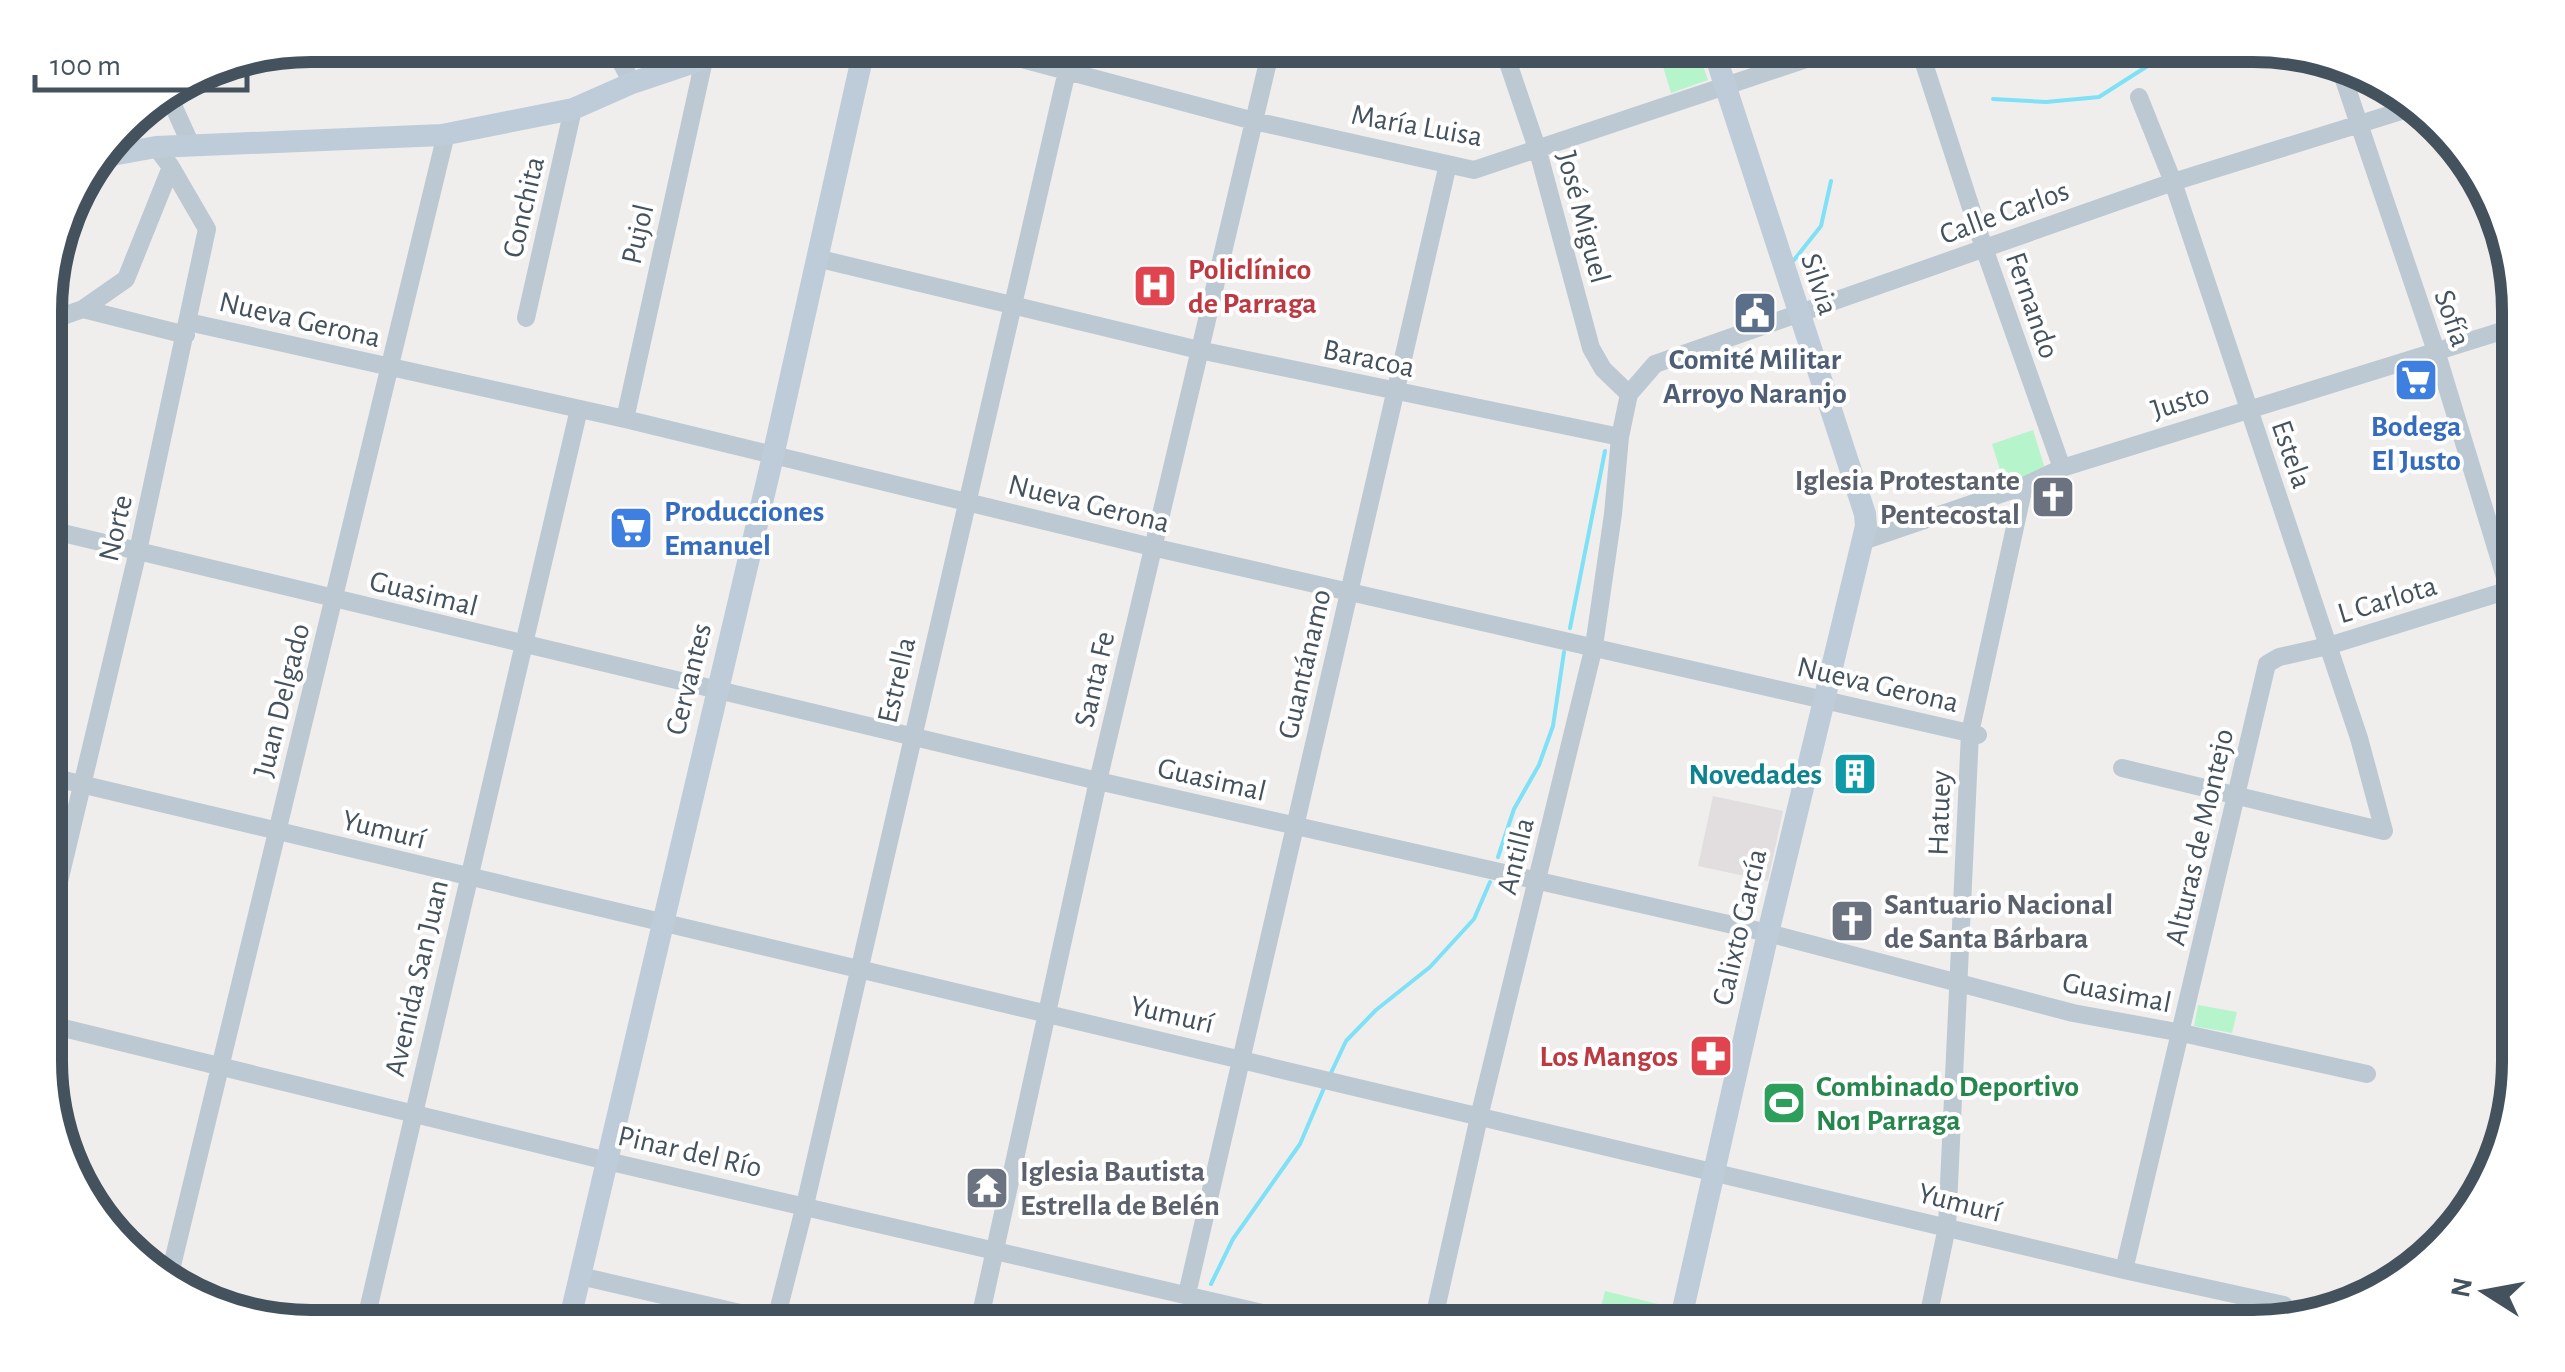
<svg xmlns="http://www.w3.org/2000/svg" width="2565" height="1372" font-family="'Alegreya Sans',sans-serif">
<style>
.education{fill:#e2dedf}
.green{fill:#b6f4cc}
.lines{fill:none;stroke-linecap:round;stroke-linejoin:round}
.stream{stroke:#7ee1f5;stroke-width:4}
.street{stroke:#bcc9d2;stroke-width:18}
.secondary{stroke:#beccd9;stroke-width:22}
.labels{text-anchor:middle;stroke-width:8;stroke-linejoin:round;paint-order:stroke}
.street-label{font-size:30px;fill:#44525d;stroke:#fff}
.health-label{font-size:30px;font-weight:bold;fill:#be3a42;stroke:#fff;text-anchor:start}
.service-label{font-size:30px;font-weight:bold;fill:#4e5e75;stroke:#fff}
.shop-label{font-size:30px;font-weight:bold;fill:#366cbe;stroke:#fff}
.worship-label{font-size:30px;font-weight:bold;fill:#5b616d;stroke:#fff;text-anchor:start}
.culture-label{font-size:30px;font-weight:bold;fill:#0d838f;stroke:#fff;text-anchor:end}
.leisure-label{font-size:30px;font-weight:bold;fill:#27864d;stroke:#fff;text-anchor:start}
.rim{fill:none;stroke:#44525d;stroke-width:12}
</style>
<rect width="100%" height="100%" fill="#f0eded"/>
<path class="education" d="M1713,796L1783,811L1768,881L1698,866Z"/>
<path class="green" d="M1681,45H1696L1708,80L1671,93L1659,53Z
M2033,430L2046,472L2005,486L1992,444Z
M2198,1005L2237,1012L2232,1033L2194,1026Z
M1605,1291L1658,1304L1652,1327H1632L1598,1319Z"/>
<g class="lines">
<path class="stream" d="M1993,99L2046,102L2099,97L2160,58L2203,45
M1794,260L1821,226L1831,181
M1570,628L1605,451
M1498,857L1514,809L1539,765L1553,726L1564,652
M1330,1075L1346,1041L1376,1010L1430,967L1474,919L1490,882
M1211,1284L1233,1239L1300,1144L1324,1088
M1189,1327L1196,1313"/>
<path class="street" d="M612,45L632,83
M969,45L1254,121L1474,170L1848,45
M1502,45L1538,151L1591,348L1603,369L1629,394
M1918,45L1984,248L2062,468
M167,92L191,145
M816,258L1199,350L1620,437
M83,309L186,335
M526,318L573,109
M46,322L83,309L126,279L171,167
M188,322L625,419L1152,547L1978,735
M625,419L704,60
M46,529L1098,781L1768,933L2073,1013L2182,1033L2367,1074
M1863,541L2024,486L2062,468L2518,326
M2122,768L2384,831L2359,738L2173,182L2139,97
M47,776L2124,1270L2284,1305
M47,932L138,551L207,229L171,167L156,147
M47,1024L607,1161L1323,1327
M2124,1270L2267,664L2279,657L2328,646L2509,590L2436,351L2339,65
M580,1276L775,1321
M169,1278L446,134
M1187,1294L1448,164
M364,1327L579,409
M774,1327L805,1205L1073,45
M978,1327L1098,781L1272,45
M1432,1327L1479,1117L1594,646L1613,514L1620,437L1629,394L1655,364L2173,182L2411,108
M1926,1327L1947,1227L1970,733L2024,486"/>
<path class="secondary" d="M101,157L156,147L442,135L573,109L632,83L745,45
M568,1327L773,456L865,45
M1679,1327L1768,933L1866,526L1865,514L1712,45"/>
</g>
<defs>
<symbol id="hospital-square" viewBox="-11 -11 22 22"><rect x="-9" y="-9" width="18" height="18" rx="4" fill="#e0444e" stroke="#fff"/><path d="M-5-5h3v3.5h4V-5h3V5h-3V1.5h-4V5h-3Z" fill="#fff"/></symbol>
<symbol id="civic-square" viewBox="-11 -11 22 22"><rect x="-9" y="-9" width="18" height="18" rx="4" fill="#5c6f8a" stroke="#fff"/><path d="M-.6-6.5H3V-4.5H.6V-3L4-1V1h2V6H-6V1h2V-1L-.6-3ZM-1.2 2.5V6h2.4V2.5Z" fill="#fff"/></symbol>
<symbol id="supermarket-square" viewBox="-11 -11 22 22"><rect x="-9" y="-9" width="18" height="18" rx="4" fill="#3f7fe0" stroke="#fff"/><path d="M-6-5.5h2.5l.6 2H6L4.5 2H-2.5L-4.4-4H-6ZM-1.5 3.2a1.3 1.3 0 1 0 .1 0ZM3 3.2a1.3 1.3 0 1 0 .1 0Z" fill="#fff"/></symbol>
<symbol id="church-square" viewBox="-11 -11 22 22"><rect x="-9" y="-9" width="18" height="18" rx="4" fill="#6b7280" stroke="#fff"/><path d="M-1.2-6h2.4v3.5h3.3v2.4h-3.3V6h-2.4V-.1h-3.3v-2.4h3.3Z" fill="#fff"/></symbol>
<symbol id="building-square" viewBox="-11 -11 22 22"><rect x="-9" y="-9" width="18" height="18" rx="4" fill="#0f9aa8" stroke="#fff"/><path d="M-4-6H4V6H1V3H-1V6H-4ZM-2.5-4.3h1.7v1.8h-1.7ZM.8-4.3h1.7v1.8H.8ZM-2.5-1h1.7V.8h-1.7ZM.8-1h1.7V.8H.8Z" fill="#fff"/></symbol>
<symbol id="pharmacy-square" viewBox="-11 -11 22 22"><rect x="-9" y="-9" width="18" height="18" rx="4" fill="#e0444e" stroke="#fff"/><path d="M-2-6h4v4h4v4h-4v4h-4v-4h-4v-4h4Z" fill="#fff"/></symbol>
<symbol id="stadium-square" viewBox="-11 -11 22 22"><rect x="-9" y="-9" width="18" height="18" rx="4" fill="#2e9e5b" stroke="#fff"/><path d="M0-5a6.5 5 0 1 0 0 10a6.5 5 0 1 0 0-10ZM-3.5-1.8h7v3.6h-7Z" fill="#fff"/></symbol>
<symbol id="temple-square" viewBox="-11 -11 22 22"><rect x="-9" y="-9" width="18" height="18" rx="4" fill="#6b7280" stroke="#fff"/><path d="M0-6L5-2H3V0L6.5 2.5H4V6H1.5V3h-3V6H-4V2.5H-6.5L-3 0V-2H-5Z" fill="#fff"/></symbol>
</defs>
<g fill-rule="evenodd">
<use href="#hospital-square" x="1130" y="261" width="50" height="50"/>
<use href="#civic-square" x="1730" y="288" width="50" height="50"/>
<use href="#supermarket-square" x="2391" y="355" width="50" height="50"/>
<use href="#church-square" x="2028" y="472" width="50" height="50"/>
<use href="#supermarket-square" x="606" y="503" width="50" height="50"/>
<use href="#building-square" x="1830" y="749" width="50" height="50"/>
<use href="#church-square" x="1827" y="896" width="50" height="50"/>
<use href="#pharmacy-square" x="1686" y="1031" width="50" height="50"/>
<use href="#stadium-square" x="1759" y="1078" width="50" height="50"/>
<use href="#temple-square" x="962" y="1163" width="50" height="50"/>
</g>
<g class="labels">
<g class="street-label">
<text transform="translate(1417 125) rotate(10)" y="10">María Luisa</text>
<text transform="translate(523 207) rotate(-77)" y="10">Conchita</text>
<text transform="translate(2004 212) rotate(-20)" y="10">Calle Carlos</text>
<text transform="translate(1584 217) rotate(75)" y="10">José Miguel</text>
<text transform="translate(637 234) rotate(-77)" y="10">Pujol</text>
<text transform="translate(1820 284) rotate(72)" y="10">Silvia</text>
<text transform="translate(2033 305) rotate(71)" y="10">Fernando</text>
<text transform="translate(2453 318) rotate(71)" y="10">Sofía</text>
<text transform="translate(300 319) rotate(13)" y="10">Nueva Gerona</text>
<text transform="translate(1369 358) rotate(12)" y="10">Baracoa</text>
<text transform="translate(2180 401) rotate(-18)" y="10">Justo</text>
<text transform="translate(2292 454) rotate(71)" y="10">Estela</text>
<text transform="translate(1089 503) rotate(14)" y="10">Nueva Gerona</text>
<text transform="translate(115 528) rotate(-77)" y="10">Norte</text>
<text transform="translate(424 593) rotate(14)" y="10">Guasimal</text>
<text transform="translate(2387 599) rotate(-17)" y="10">L Carlota</text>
<text transform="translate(1304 664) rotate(-77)" y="10">Guantánamo</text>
<text transform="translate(688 679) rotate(-76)" y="10">Cervantes</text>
<text transform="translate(1094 679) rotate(-77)" y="10">Santa Fe</text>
<text transform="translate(896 680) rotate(-77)" y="10">Estrella</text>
<text transform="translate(1878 684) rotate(13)" y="10">Nueva Gerona</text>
<text transform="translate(281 700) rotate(-76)" y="10">Juan Delgado</text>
<text transform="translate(1212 779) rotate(13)" y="10">Guasimal</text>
<text transform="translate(1939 813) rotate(-88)" y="10">Hatuey</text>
<text transform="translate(384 829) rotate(14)" y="10">Yumurí</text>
<text transform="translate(2199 837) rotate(-77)" y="10">Alturas de Montejo</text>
<text transform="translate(1515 856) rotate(-76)" y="10">Antilla</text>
<text transform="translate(1739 927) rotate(-77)" y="10">Calixto García</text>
<text transform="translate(416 978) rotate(-77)" y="10">Avenida San Juan</text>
<text transform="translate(2117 992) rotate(11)" y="10">Guasimal</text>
<text transform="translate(1172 1014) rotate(13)" y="10">Yumurí</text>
<text transform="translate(690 1151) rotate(13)" y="10">Pinar del Río</text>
<text transform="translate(1960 1202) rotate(14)" y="10">Yumurí</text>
</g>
<g class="health-label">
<text x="1188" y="279">Policlínico<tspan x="1188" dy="34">de Parraga</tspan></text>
<text x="1678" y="1066" text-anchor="end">Los Mangos</text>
</g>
<g class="service-label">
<text x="1755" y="369">Comité Militar<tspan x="1755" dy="34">Arroyo Naranjo</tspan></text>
</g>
<g class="shop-label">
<text x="2416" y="436">Bodega<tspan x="2416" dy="34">El Justo</tspan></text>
<text x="664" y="521" text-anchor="start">Producciones<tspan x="664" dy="34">Emanuel</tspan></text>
</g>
<g class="worship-label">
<text x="2020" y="490" text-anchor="end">Iglesia Protestante<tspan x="2020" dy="34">Pentecostal</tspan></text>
<text x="1884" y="914">Santuario Nacional<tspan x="1884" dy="34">de Santa Bárbara</tspan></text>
<text x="1020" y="1181">Iglesia Bautista<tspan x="1020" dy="34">Estrella de Belén</tspan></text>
</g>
<g class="culture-label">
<text x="1822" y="784">Novedades</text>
</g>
<g class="leisure-label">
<text x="1816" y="1096">Combinado Deportivo<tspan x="1816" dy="34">No1 Parraga</tspan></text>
</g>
</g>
<path d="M0 0H2565V1372H0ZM311 62H2253A249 249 0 0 1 2502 311V1061A249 249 0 0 1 2253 1310H311A249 249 0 0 1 62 1061V311A249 249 0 0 1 311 62Z" fill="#fff" fill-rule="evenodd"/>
<path class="rim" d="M311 62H2253A249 249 0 0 1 2502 311V1061A249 249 0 0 1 2253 1310H311A249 249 0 0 1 62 1061V311A249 249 0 0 1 311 62Z"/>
<g transform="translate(2485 1292) rotate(281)" stroke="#ffffff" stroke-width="8" paint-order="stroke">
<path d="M0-8L18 38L0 25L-18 38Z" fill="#44525d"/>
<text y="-15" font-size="28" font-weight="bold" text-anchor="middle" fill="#44525d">N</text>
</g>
<path d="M35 75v15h212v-15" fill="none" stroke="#44525d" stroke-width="5"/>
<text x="50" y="75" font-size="30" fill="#44525d" stroke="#ffffff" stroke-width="8" paint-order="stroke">100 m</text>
</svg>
